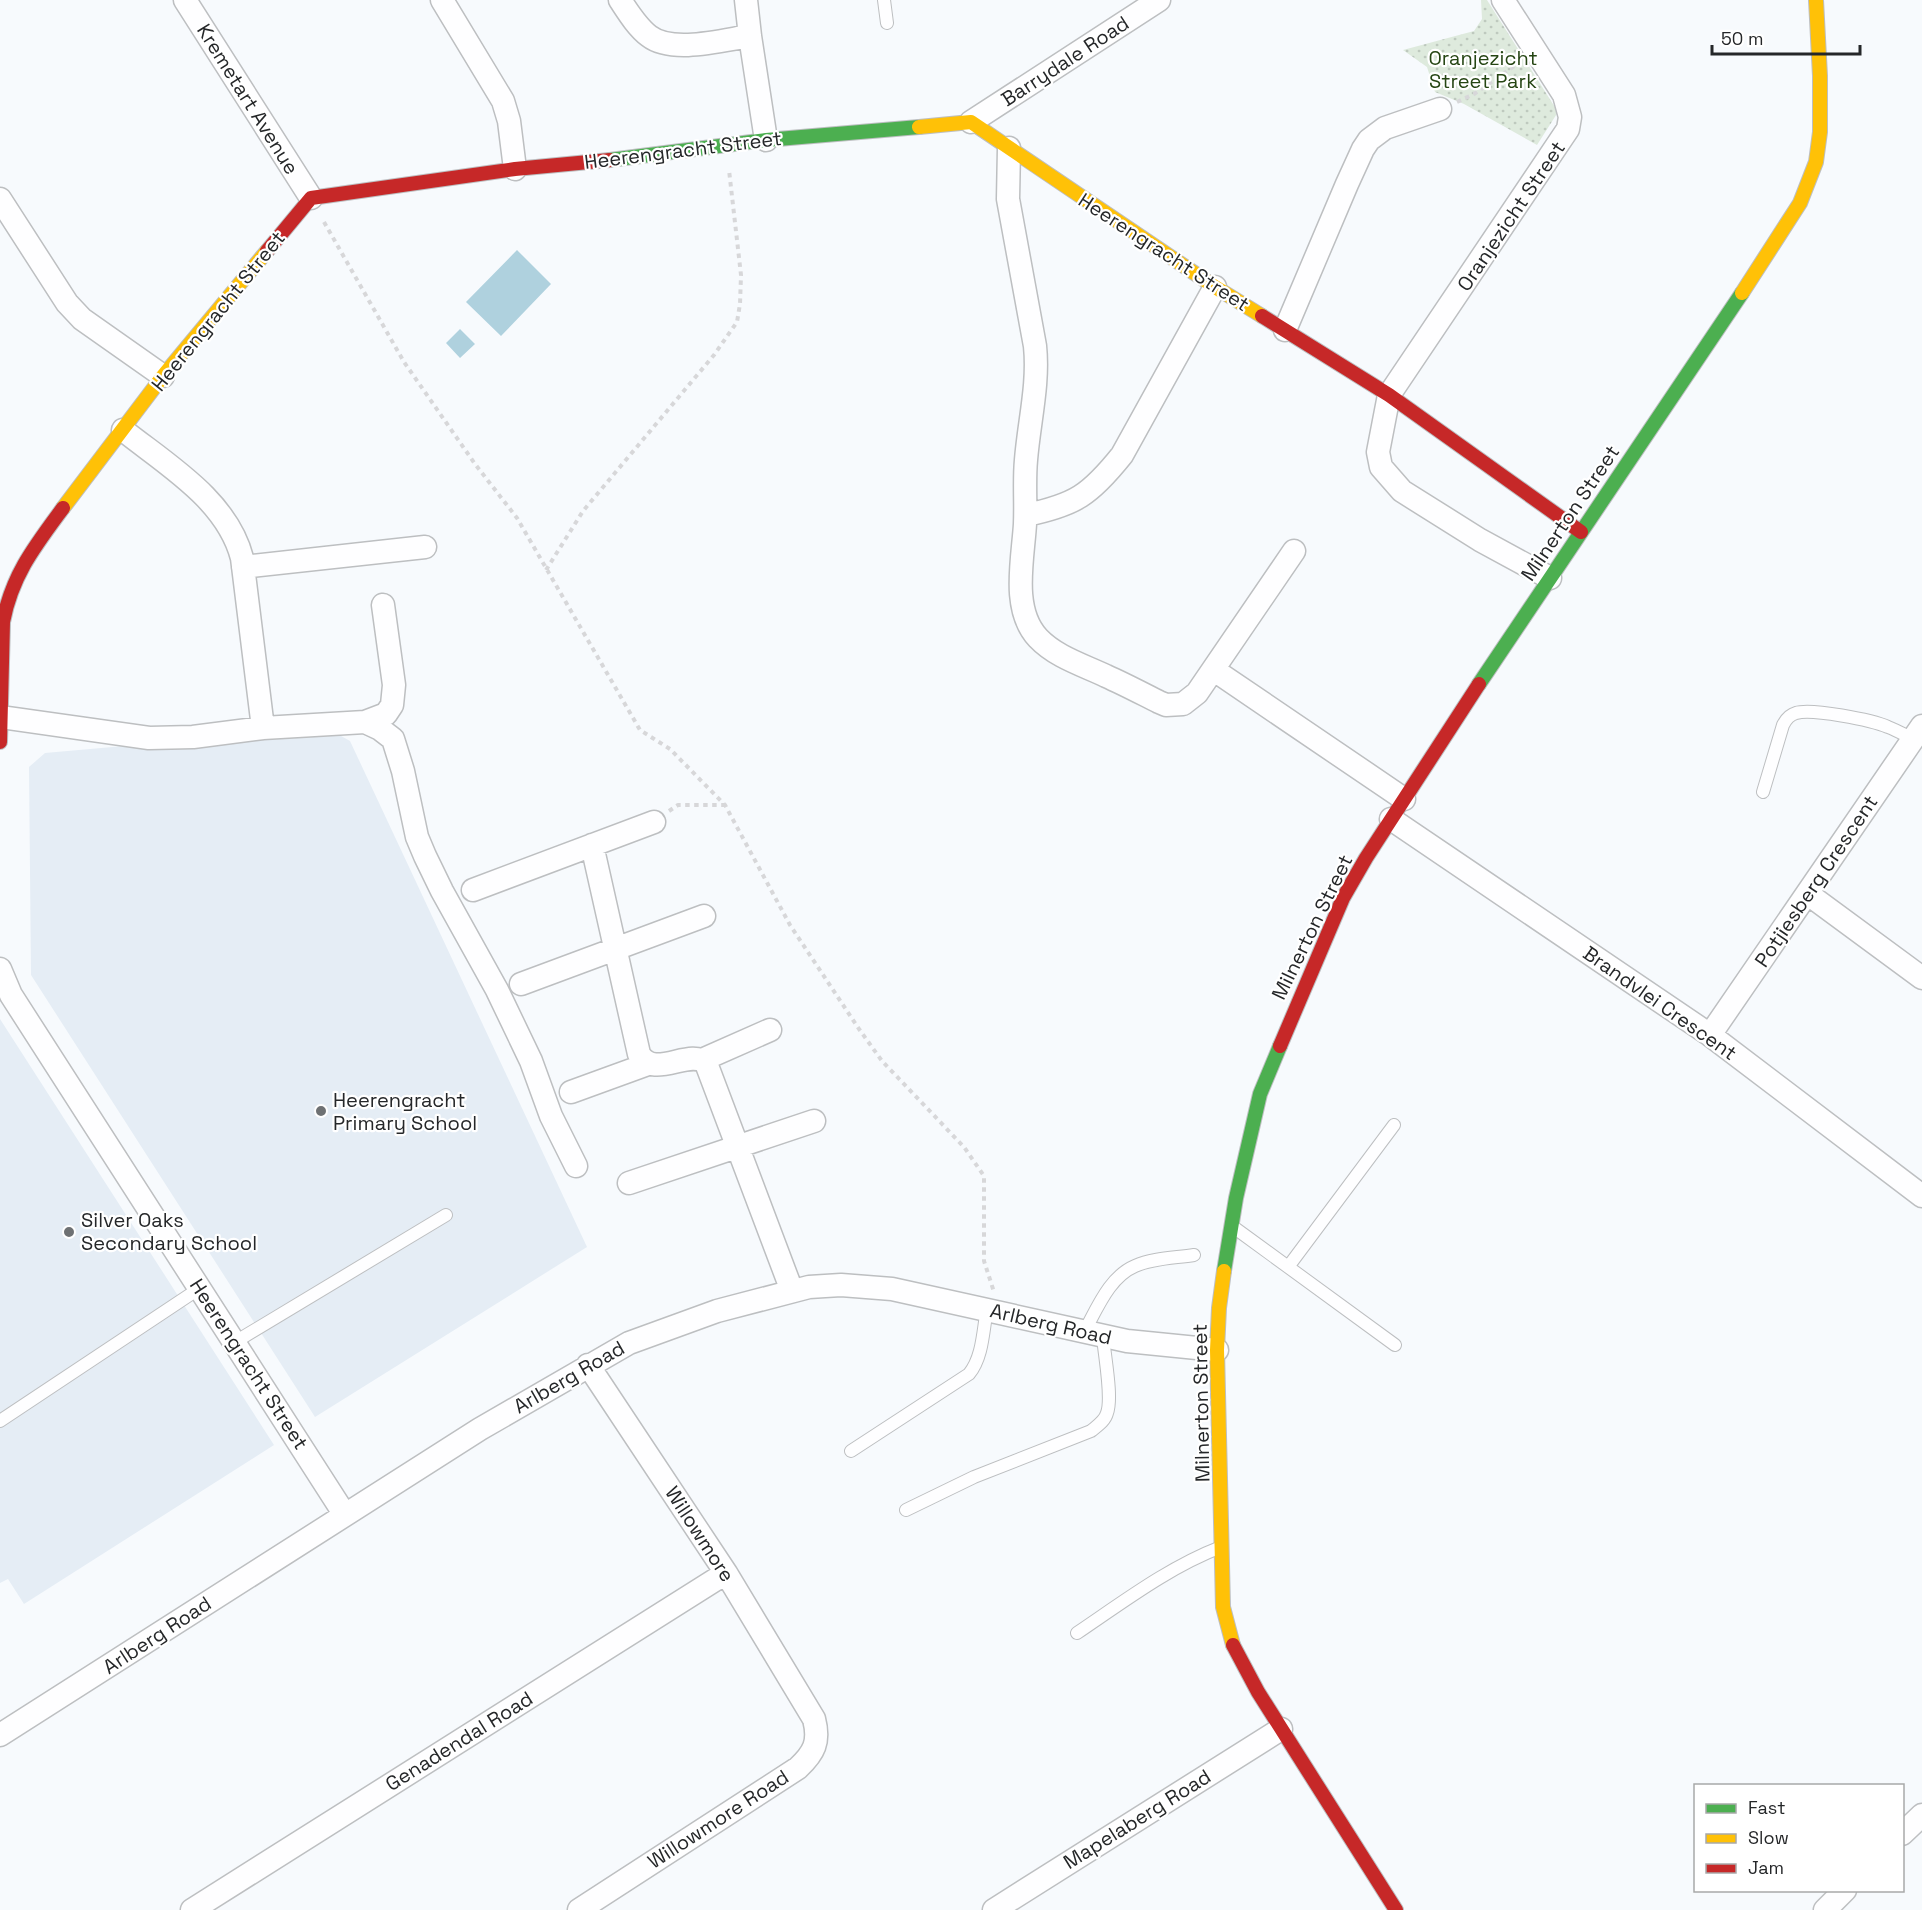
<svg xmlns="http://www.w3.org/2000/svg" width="1922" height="1910" font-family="'Space Grotesk',sans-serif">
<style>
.built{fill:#e5edf5}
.park{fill:url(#park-dots)}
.water{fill:#afd1de}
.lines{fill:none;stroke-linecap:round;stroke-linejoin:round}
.lane-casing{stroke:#bdbfc1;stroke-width:14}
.street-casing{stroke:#bdbfc1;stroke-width:25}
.fast-casing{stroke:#bdbfc1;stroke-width:16}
.slow-casing{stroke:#bdbfc1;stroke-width:16}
.jam-casing{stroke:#bdbfc1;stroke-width:16}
.path{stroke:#d7d7d9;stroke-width:4;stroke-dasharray:4.5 4.5;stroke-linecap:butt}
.lane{stroke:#fefeff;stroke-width:12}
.street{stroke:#fefeff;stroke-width:22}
.fast{stroke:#4caf50;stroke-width:14}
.slow{stroke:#ffc107;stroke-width:14}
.jam{stroke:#c62828;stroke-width:14}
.poi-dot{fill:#6e7173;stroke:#fff;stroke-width:2}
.labels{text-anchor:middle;stroke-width:4.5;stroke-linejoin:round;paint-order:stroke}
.park-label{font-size:20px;fill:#254513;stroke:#fff}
.street-label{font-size:20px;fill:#252729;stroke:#fff}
.poi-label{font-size:20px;fill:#252729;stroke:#fff;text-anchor:start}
</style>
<defs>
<pattern id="park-dots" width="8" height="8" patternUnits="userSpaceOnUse" patternTransform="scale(1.5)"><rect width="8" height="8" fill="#deeadd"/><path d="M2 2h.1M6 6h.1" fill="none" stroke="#bec9be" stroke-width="1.8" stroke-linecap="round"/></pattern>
</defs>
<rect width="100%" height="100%" fill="#f7fafd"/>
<path class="built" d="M327,728L350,741L587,1247L315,1417L31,975L29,767L45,753Z
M0,1019L274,1445L24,1604L8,1579L0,1583Z"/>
<path class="park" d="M1481,0H1487L1558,112L1537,145L1464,104L1435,92L1427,67L1403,50L1474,31L1482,19Z"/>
<path class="water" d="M517,250L551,284L501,336L466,302Z
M460,329L475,344L460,358L446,343Z"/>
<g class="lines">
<defs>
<path id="lane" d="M884,0L887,23
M1763,792L1783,725C1786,719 1789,715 1796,713C1811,708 1872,720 1888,727C1896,730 1905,735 1913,739
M1232,1226L1395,1345
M1288,1267L1394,1125
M1084,1332C1097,1309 1109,1277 1135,1266C1153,1258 1175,1258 1194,1255
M235,1342L446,1215
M0,1421L200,1288
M851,1451L969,1374C983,1357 983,1330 987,1309
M906,1510L974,1477L1091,1431C1097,1426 1105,1421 1107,1413C1113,1397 1104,1354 1103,1336
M1077,1633C1123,1602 1169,1567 1221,1547"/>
<path id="street" d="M185,0L311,198
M442,0L503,101L509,121L515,169
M620,0C628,12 637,27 649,36C672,54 723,40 750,36
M746,0L750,36L766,140
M1503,0L1564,95L1570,117L1568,129L1389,395L1378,452L1381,467L1402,491L1480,540L1550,578
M971,122L1159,0
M1009,148L1008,199L1035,346C1039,384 1029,422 1026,460C1024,481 1026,502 1025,524C1023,559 1011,609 1038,638C1056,657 1083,665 1106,676C1124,684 1141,693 1159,702L1166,705L1183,704L1197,693L1294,551
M0,199L67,303L82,319L163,376
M1285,330L1347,184L1363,149L1369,140L1385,128L1440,109
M123,430C167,465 227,500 242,558L263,728
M1026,515C1075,505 1090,495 1122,455L1215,287
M243,567L425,547
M1214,670L1404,799
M0,717L149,738L193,737L263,728L365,722L386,714L392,705L394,685L383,605
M365,722L380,729L393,739L403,771L417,837L425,856L442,891L497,990L531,1061L551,1116L576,1166
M1391,819L1710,1035L1922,1196
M592,845L639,1054C654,1080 689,1048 706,1063L792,1291
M473,890L654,822
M1808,894L1922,978
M0,969L11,995L345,1515
M521,984L704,916
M1710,1035L1922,726
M702,1060L770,1030
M571,1092L648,1064
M629,1183L814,1121
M0,1735L480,1429L629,1343L717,1311L809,1287L841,1285L892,1289L1127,1341L1217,1350
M1902,1834L1922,1815
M192,1910L726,1573
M579,1910L798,1768C814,1753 820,1742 814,1719L726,1573L588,1365
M994,1910L1281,1729
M1825,1910L1845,1890"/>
<path id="fast" d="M610,160L766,140L919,127
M1479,684L1742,293
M1224,1271L1236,1198L1260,1094L1280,1046"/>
<path id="slow" d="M919,127L971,122L1215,287L1262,316
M1742,293L1800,203L1816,162L1820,132V76L1816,0
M63,508L163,376L267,251
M1224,1271L1219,1308L1217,1350L1223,1607L1233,1645"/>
<path id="jam" d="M267,251L311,198L515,169L610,160
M1262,316L1389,395L1581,532
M0,742L3,622C12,575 35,546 63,508
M1280,1046L1343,898L1366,858L1479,684
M1233,1645L1258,1692L1396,1910"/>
</defs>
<use href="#lane" class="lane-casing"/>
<use href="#street" class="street-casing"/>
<use href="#fast" class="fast-casing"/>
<use href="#slow" class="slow-casing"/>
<use href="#jam" class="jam-casing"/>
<path class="path" d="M1457,102L1474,94L1519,63
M324,222L404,362L475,464L517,518L640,730L670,749L725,805L790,925L859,1029L882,1061L964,1147L984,1176V1261L994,1292
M546,570L583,511L714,355L737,322L740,304L741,275L729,170
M669,811L678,805H725"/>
<use href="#lane" class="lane"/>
<use href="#street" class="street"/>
<use href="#fast" class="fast"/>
<use href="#slow" class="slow"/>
<use href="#jam" class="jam"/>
</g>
<g class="poi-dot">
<circle cx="321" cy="1111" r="6"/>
<circle cx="69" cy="1232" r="6"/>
</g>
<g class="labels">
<g class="park-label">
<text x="1483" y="65">Oranjezicht<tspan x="1483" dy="23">Street Park</tspan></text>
</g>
<g class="street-label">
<text transform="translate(1065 61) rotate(-33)" y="7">Barrydale Road</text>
<text transform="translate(248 99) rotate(58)" y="7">Kremetart Avenue</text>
<text transform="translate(683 150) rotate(-7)" y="7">Heerengracht Street</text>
<text transform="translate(1511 216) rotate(-56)" y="7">Oranjezicht Street</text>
<text transform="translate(1164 252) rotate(33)" y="7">Heerengracht Street</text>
<text transform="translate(218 311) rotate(-51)" y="7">Heerengracht Street</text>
<text transform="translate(1570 513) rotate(-56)" y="7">Milnerton Street</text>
<text transform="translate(1816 881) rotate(-56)" y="7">Potjiesberg Crescent</text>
<text transform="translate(1312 927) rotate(-64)" y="7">Milnerton Street</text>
<text transform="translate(1660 1003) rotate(35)" y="7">Brandvlei Crescent</text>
<text transform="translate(1051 1324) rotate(13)" y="7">Arlberg Road</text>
<text transform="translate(249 1364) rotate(57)" y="7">Heerengracht Street</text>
<text transform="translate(569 1377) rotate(-30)" y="7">Arlberg Road</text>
<text transform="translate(1201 1403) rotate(-91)" y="7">Milnerton Street</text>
<text transform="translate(700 1534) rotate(57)" y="7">Willowmore</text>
<text transform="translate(157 1635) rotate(-33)" y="7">Arlberg Road</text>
<text transform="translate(459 1741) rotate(-32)" y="7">Genadendal Road</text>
<text transform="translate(718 1819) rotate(-33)" y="7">Willowmore Road</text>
<text transform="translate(1137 1819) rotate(-32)" y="7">Mapelaberg Road</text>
</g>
<g class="poi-label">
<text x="333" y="1107">Heerengracht<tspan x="333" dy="23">Primary School</tspan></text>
<text x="81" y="1227">Silver Oaks<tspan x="81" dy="23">Secondary School</tspan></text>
</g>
</g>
<rect x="1694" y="1784" width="210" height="108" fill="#ffffff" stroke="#a8a9a9" stroke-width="1.5"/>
<rect x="1706" y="1804" width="30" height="9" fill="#4caf50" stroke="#a8a9a9" stroke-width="1.5"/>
<text x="1748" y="1814" font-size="18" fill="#252729">Fast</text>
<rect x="1706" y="1834" width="30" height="9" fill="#ffc107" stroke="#a8a9a9" stroke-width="1.5"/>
<text x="1748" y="1844" font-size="18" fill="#252729">Slow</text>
<rect x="1706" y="1864" width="30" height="9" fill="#c62828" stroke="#a8a9a9" stroke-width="1.5"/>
<text x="1748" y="1874" font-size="18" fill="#252729">Jam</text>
<path d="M1712 45v9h148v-9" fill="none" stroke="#252729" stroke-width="3"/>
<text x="1721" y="45" font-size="18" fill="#252729" stroke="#ffffff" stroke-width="4.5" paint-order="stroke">50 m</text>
</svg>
